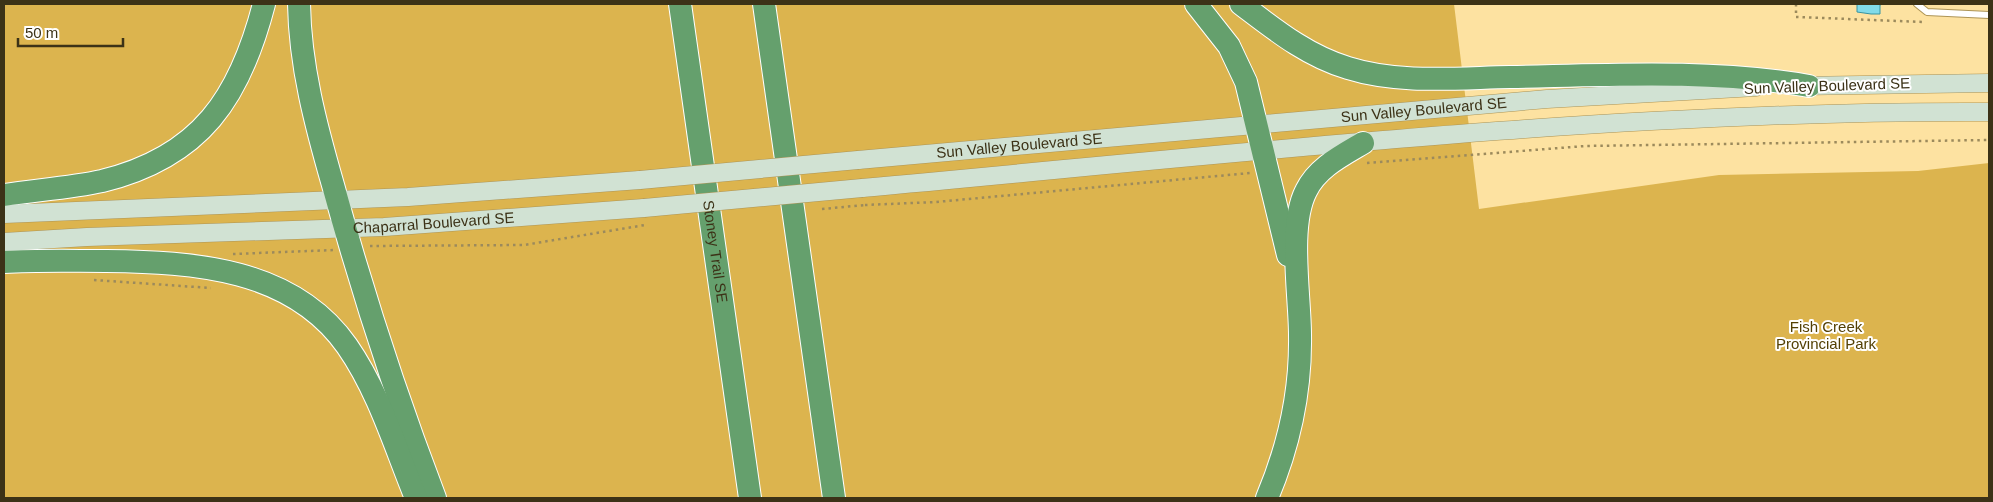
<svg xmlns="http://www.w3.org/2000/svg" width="1993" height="502" font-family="Helvetica,sans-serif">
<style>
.green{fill:#dcb44e}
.building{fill:#82dbe8;stroke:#3894a1}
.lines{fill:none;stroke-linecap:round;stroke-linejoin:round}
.service-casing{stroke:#ad9455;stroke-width:8}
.secondary-casing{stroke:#ad9455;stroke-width:19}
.motorway-casing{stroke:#fff;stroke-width:24}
.path{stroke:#9c8a5c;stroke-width:2.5;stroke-dasharray:2.5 4;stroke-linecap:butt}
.service{stroke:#fff;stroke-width:6}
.secondary{stroke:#d1e2d3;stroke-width:18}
.motorway{stroke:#65a06d;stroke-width:22}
.secondary-bridge-casing{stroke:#ad9455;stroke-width:19;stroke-linecap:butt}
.path-bridge{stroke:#9c8a5c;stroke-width:2.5;stroke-dasharray:2.5 4;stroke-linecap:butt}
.secondary-bridge{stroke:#d1e2d3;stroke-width:18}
.labels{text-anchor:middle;stroke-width:4;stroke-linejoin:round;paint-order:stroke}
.street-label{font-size:15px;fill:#3c3217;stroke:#fff}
.park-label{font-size:15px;fill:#544004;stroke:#fff}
</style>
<rect width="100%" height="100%" fill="#fde2a1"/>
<path class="green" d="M4,4H1454L1479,209L1719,175L1918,171L1989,163V498H4Z"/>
<path class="building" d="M1847,4H1883L1880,5V14H1871L1857,12V4Z"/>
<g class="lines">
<defs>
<path id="service" d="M1917,4L1927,12L1989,15"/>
<g id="secondary">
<path d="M1797,86L1989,83"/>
<path id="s1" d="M858,160L1547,99L1756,87"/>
<path d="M862,188C1237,154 1613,110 1989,112"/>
<path d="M4,214L408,197L640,180"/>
<path id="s2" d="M4,242L87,237L384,227L644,208"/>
</g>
<g id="motorway">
<path d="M299,4C300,66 316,126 333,185C362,291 396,396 435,498"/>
<path id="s3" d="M680,4L750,498"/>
<path d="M764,4L834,498"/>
<path d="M1196,4L1229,46L1246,82L1288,255"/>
<path d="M1241,4C1274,29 1307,56 1348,68C1399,84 1456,78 1510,77C1609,75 1711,69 1809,86"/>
<path d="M4,195C36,190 70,188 102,181C201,157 240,97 264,4"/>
<path d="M4,262C38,260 72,261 106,261C194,262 292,268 347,346C379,392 395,447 416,498"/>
<path d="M1267,498C1289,446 1301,392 1300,335C1300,296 1288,226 1306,191C1317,168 1341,156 1363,143"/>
</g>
</defs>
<use href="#service" class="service-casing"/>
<use href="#secondary" class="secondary-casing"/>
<use href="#motorway" class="motorway-casing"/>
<path class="path" d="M1796,4V17L1924,22
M1367,163L1585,146L1989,140
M865,205L936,202L1250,173
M370,246L524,245L645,225
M233,254L334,250
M94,280L211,288"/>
<use href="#service" class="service"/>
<use href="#secondary" class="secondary"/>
<use href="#motorway" class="motorway"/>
<defs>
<path id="secondary-bridge" d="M640,180L858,160
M644,208L862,188"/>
</defs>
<use href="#secondary-bridge" class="secondary-bridge-casing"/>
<path class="path-bridge" d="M822,209L865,205"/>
<use href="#secondary-bridge" class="secondary-bridge"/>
</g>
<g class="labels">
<g class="street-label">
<text transform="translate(1827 86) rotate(-2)" y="5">Sun Valley Boulevard SE</text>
<text dy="5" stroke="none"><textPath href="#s1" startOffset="568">Sun Valley Boulevard SE</textPath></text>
<text dy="5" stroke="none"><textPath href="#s1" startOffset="162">Sun Valley Boulevard SE</textPath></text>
<text dy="5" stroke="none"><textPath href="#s2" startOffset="430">Chaparral Boulevard SE</textPath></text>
<text dy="5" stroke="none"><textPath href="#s3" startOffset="250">Stoney Trail SE</textPath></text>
</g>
<g class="park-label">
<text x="1826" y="332">Fish Creek<tspan x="1826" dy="17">Provincial Park</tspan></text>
</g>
</g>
<rect width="1993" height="502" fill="none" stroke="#3c3217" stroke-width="10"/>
<path d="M18 38v8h105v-8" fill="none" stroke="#3c3217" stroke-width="2.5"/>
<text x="25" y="38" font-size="15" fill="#3c3217" stroke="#ffffff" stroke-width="4" paint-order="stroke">50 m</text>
</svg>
